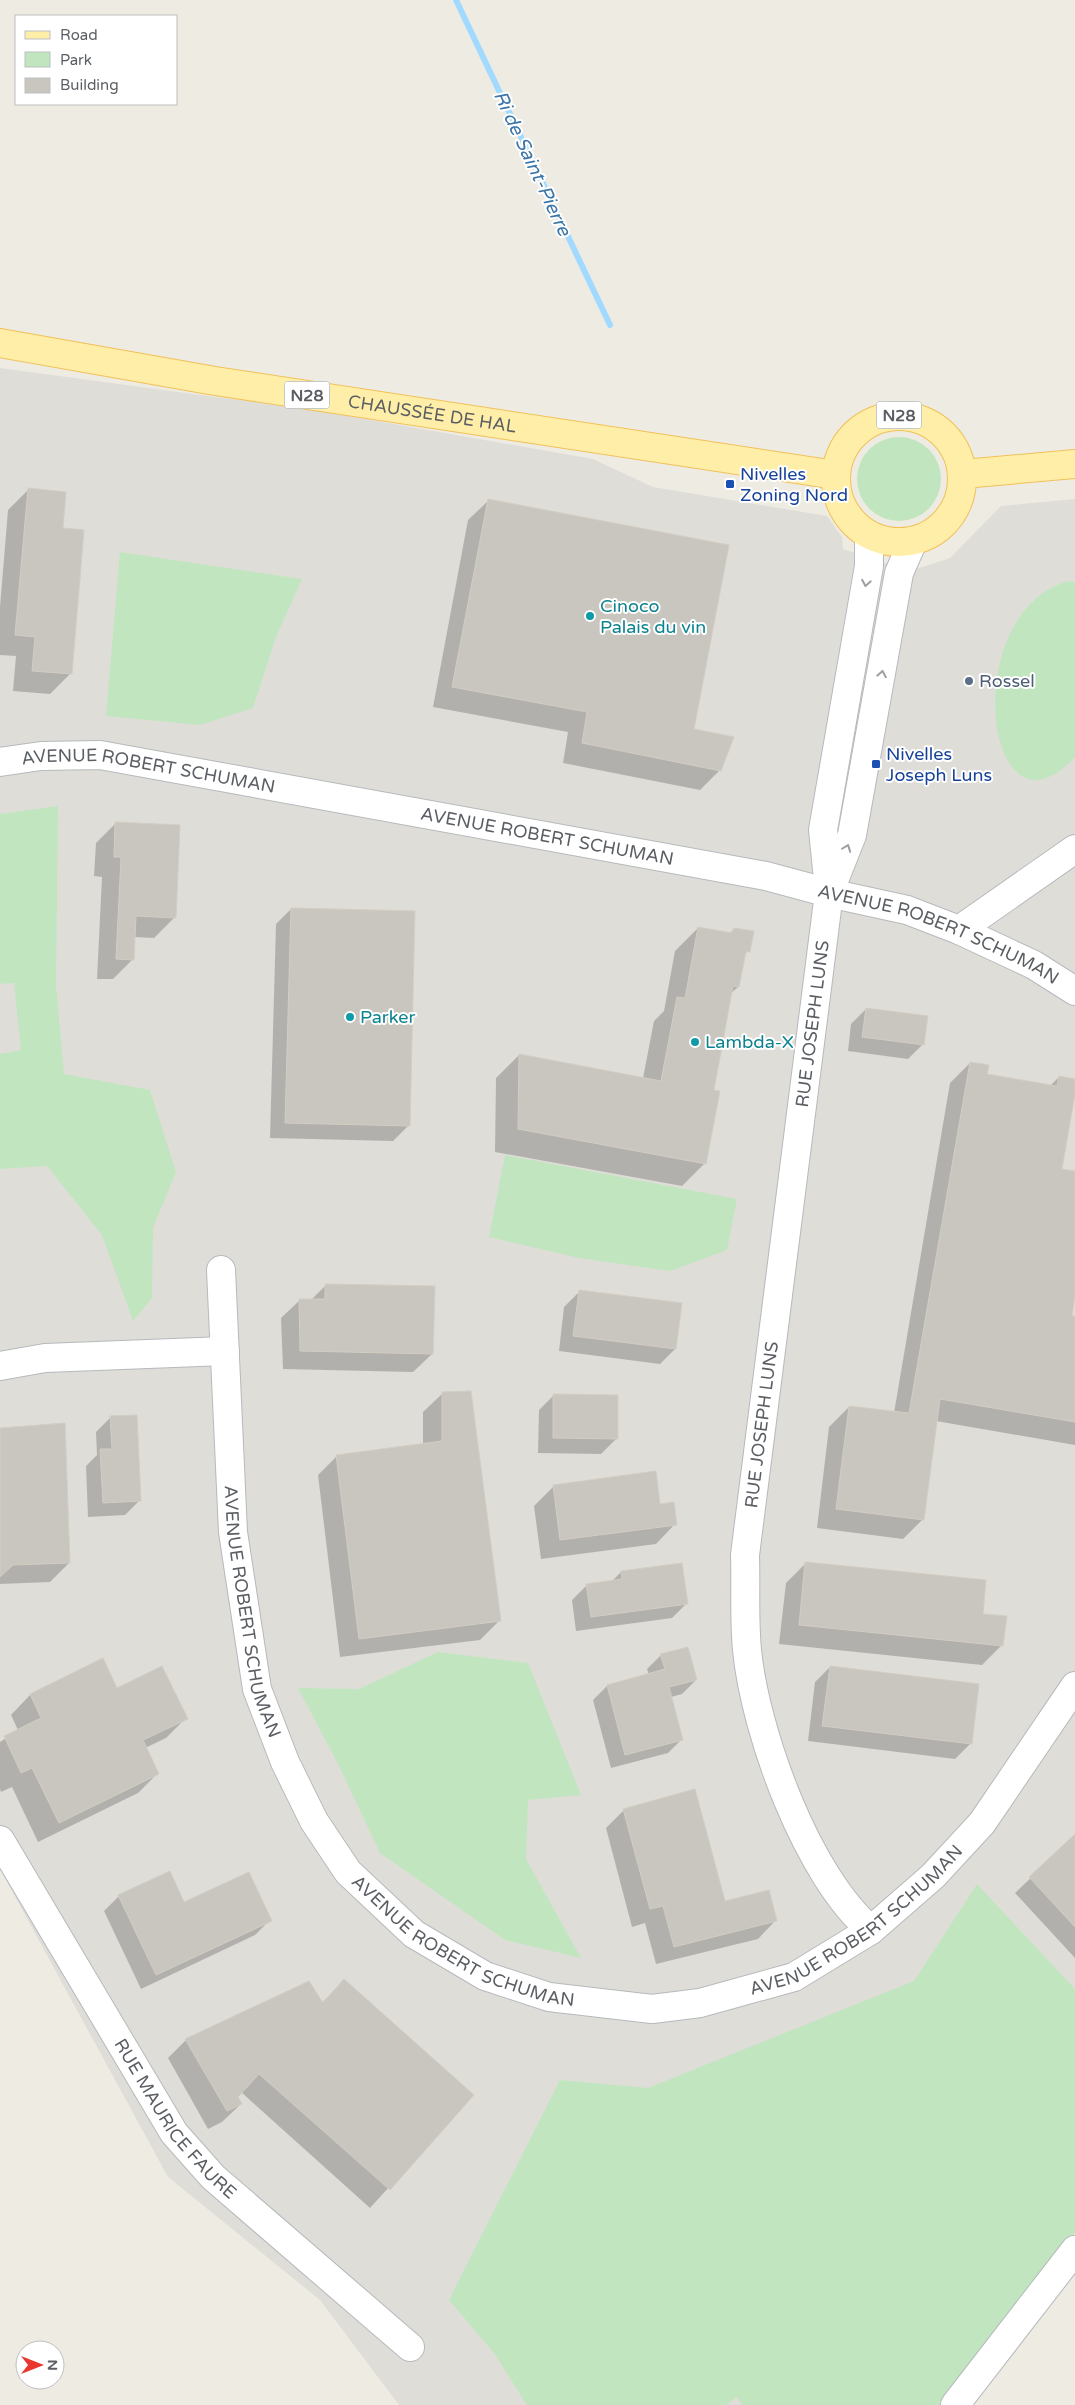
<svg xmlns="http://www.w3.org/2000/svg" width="1075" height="2405" font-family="'Varela Round',sans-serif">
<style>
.industrial{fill:#dfddd8}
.green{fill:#c1e6bf}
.shadow{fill:#0003}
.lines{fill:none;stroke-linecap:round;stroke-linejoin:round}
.stream{stroke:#a2daff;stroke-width:6}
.building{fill:#c9c6c0;stroke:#d3cdc2}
.minor-casing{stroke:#b6b9bd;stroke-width:30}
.major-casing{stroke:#f1c159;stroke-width:30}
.minor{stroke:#fff;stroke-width:28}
.major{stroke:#ffeea7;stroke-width:28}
.oneway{stroke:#9d9fa2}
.transit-dot{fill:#1a4fb4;stroke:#fff;stroke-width:2}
.culture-dot{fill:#0f9aa8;stroke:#fff;stroke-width:2}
.service-dot{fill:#5c6f8a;stroke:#fff;stroke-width:2}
.labels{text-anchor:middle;stroke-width:4;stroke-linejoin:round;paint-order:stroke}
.shield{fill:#fff;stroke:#8c8f92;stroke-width:1}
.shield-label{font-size:16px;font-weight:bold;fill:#5b5f64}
.street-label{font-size:18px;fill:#5b5f64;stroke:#fff}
.transit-label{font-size:18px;fill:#164399;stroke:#fff;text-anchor:start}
.culture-label{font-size:18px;fill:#0d838f;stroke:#fff;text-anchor:start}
.service-label{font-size:18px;fill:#4e5e75;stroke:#fff;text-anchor:start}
.water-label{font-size:19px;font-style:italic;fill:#3c75a8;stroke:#fff}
</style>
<rect width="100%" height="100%" fill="#eeebe3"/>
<path class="industrial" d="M0,368L326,412L593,459L653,487L827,516L842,537L843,549L910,571L950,558L1001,506L1075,499V2222L931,2405H399L320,2300L168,2177L0,1869Z"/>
<path class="green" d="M857 479a42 42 0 1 1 84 0a42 42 0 1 1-84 0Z
M120,552L302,579L276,637L253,708L200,725L106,716Z
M1068,581L1075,582V757C986,854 955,614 1068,581Z
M58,806L56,986L64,1074L150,1090L176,1172L153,1228L152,1298L133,1321L102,1235L47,1166L0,1169V1054L21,1050L14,983L0,984V814Z
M505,1155L737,1199L727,1250L670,1271L579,1258L489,1237Z
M438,1652L528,1663L581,1795L528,1800L526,1859L581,1958L505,1940L380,1853L339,1766L298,1688L359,1689Z
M977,1884L1075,1989V2233L946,2405H742L737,2397L726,2405H527L494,2353L449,2300L560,2080L648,2088L914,1981Z"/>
<path class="shadow" d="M28,490L62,529L82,531L70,674L50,694L13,691L16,656L0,655V607L8,510Z
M488,501L692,730L720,770L700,790L563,763L568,732L433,707L468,520Z
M116,823L174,918L154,938L134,937L132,960L113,979H97L102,877L94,876L96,843Z
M291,909L408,1126L393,1141L270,1138L276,924Z
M698,928L729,934L734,929L748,951L743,956L738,987L730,994L712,1092L705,1163L682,1186L495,1152L496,1078L519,1055L643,1078L654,1021L664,1011L675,951Z
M866,1009L923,1044L908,1059L848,1051L851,1024Z
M970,1063L986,1075L1050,1086L1059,1077L1075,1080L1061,1170L1075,1172V1288L1070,1317H1075V1445L936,1421L923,1519L903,1539L817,1528L829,1427L849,1407L894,1413L950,1083Z
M326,1285L432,1354L413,1372L283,1369L281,1318L300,1300H311Z
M579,1292L675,1349L660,1364L559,1351L564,1307Z
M443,1393L499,1621L480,1640L340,1657L318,1475L337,1456L423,1445V1412Z
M554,1395L616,1439L601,1454L538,1453L539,1410Z
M111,1417L140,1500L125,1515L88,1517L86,1466L97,1455L96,1432Z
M0,1429L69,1563L50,1582L0,1584Z
M554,1486L659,1505L675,1524L656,1544L541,1559L534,1506Z
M806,1563L981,1615L1002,1645L982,1665L779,1644L786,1583Z
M681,1564L687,1603L672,1618L576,1631L572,1600L587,1585L612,1581L621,1572Z
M661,1655L696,1680L682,1694L671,1697L682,1739L668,1753L611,1768L593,1700L607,1686L649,1675L647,1669Z
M830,1667L977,1685L970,1744L955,1759L808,1741L815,1682Z
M116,1689L186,1718L166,1738L145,1748L157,1774L138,1793L38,1842L12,1787L1,1792L0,1789V1742L18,1730L11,1715L30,1695Z
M624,1810L724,1903L776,1920L758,1939L656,1964L645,1923L632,1927L606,1828Z
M1075,1836V1958L1015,1893Z
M119,1896L184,1904L270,1920L255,1935L141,1989L104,1911Z
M344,1980L473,2095L370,2208L241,2092L236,2097L241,2104L222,2122L208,2129L168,2058L186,2040L322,2003Z"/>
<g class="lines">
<path class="stream" d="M456,0L610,325"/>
</g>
<path class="building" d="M28,488L66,492L63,528L84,530L72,674L32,671L35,637L15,635Z
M488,499L729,545L694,729L734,737L721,771L582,743L587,712L452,687Z
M115,822L180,825L176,918L136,916L134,960L116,959L121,857H114Z
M291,908L415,911L410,1126L285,1123Z
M698,927L732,933L734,928L754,931L750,952L746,951L739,987L733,986L714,1090L720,1091L706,1164L518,1129L519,1054L661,1081L677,997L685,998Z
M866,1008L928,1016L924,1045L862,1037Z
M970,1062L989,1065L987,1074L1057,1086L1059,1076L1075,1079V1094L1062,1169L1075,1171V1295L1072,1316H1075V1422L940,1399L924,1520L836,1509L849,1406L909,1413Z
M325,1284L435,1286L433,1354L300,1351L299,1299H325Z
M579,1290L682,1303L676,1349L573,1336Z
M471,1391L501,1621L359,1639L336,1455L442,1441V1392Z
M553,1394L618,1395V1439L553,1438Z
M137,1415L141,1501L103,1503L100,1449H112L110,1416Z
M65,1423L70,1563L13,1565L0,1577V1428Z
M656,1471L660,1504L674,1502L677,1525L560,1540L553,1485Z
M805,1562L986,1580L983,1614L1007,1616L1003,1646L799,1625Z
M682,1563L688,1604L591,1617L586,1584L622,1579L621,1571Z
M688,1647L697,1680L669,1687L683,1740L625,1755L607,1685L665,1669L660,1654Z
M103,1658L117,1688L162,1666L188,1719L143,1740L159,1774L59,1823L32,1768L21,1773L4,1736L41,1718L30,1694Z
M830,1666L979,1684L972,1744L822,1726Z
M695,1789L725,1901L769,1890L777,1921L674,1947L663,1906L650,1909L623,1809Z
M1075,1834V1927L1029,1877Z
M170,1871L184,1902L249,1872L272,1921L156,1975L118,1895Z
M344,1979L474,2095L390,2190L259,2074L238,2097L242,2104L227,2111L185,2039L309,1981L323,2003Z"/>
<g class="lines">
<defs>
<g id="minor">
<path id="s1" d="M0,762L41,756L100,755L766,876L829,893L907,910L959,930L1034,965L1075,991"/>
<path d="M829,889L823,830L869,566V535"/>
<path d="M959,930L1075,849"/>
<path id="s2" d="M221,1270L233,1532L257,1689L285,1762L314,1821L348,1872L414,1934L485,1976L549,1997L652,2009L700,2003L794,1977L871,1930L933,1876L982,1823L1075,1686"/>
<path d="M0,1366L45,1358L225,1351"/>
<path id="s3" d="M0,1840L174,2133L213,2177L410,2347"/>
<path id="s4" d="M871,1930C807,1876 755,1732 747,1650C744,1619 746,1586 745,1555L829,893L852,835L899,573L913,541"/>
<path d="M955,2405L1075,2250"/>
</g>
<g id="major">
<path id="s5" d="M0,343L215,381L836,475"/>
<circle cx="899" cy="479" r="63"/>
<path d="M963,474L1075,464"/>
</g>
</defs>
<use href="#minor" class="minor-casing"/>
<use href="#major" class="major-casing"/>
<use href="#minor" class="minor"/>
<use href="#major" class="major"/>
</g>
<defs><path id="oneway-chevron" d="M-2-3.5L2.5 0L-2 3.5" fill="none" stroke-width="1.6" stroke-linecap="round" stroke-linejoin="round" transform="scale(1.25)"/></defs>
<g class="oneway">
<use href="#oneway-chevron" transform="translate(866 583) rotate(100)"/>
<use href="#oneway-chevron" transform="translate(882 674) rotate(-80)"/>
<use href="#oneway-chevron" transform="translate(847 848) rotate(-69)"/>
</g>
<g class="transit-dot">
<rect x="725" y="479" width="10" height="10" rx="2.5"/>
<rect x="871" y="759" width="10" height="10" rx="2.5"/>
</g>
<g class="culture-dot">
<circle cx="590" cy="616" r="5"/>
<circle cx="350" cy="1017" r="5"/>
<circle cx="695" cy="1042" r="5"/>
</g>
<circle class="service-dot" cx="969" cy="681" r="5"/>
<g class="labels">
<g class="shield">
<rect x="284.5" y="381.5" width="45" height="27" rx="4"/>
<rect x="876.5" y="401.5" width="45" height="27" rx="4"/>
</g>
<g class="shield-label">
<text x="307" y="401">N28</text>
<text x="899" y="421">N28</text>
</g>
<g class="street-label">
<text dy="6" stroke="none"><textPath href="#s5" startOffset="438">CHAUSSÉE DE HAL</textPath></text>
<text dy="6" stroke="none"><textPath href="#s1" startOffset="150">AVENUE ROBERT SCHUMAN</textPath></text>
<text dy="6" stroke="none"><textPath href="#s1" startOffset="555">AVENUE ROBERT SCHUMAN</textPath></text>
<text dy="6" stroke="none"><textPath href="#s1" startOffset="960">AVENUE ROBERT SCHUMAN</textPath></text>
<text dy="6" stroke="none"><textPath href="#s4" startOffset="942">RUE JOSEPH LUNS</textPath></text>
<text dy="6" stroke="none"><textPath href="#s4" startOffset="538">RUE JOSEPH LUNS</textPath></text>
<text dy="6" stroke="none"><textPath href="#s2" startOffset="344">AVENUE ROBERT SCHUMAN</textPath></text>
<text dy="6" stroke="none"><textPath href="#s2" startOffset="1199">AVENUE ROBERT SCHUMAN</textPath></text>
<text dy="6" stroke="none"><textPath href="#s2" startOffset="764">AVENUE ROBERT SCHUMAN</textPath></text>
<text dy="6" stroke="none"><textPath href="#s3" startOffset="330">RUE MAURICE FAURE</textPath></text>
</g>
<g class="transit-label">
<text x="740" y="480">Nivelles<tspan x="740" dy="21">Zoning Nord</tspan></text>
<text x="886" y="760">Nivelles<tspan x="886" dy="21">Joseph Luns</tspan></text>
</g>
<g class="culture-label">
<text x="600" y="612">Cinoco<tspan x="600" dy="21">Palais du vin</tspan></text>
<text x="360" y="1023">Parker</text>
<text x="705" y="1048">Lambda-X</text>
</g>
<g class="service-label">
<text x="979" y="687">Rossel</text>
</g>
<g class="water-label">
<text transform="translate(533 163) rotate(65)" y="7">Ri de Saint-Pierre</text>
</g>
</g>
<rect x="15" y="15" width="162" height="90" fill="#ffffff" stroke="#bdbfc1"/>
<rect x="25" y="31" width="25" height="8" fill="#ffeea7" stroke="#bdbfc1"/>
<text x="60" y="40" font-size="15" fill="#5b5f64">Road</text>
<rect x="25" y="52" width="25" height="15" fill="#c1e6bf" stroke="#bdbfc1"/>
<text x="60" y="65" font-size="15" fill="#5b5f64">Park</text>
<rect x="25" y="78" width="25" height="15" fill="#c9c6c0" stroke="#bdbfc1"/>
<text x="60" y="90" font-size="15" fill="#5b5f64">Building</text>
<g transform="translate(40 2365) rotate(90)"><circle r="24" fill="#ffffff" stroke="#bdbfc1"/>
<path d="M0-4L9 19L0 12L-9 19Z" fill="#e9362e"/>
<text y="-8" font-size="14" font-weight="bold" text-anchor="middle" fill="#5b5f64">N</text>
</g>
</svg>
